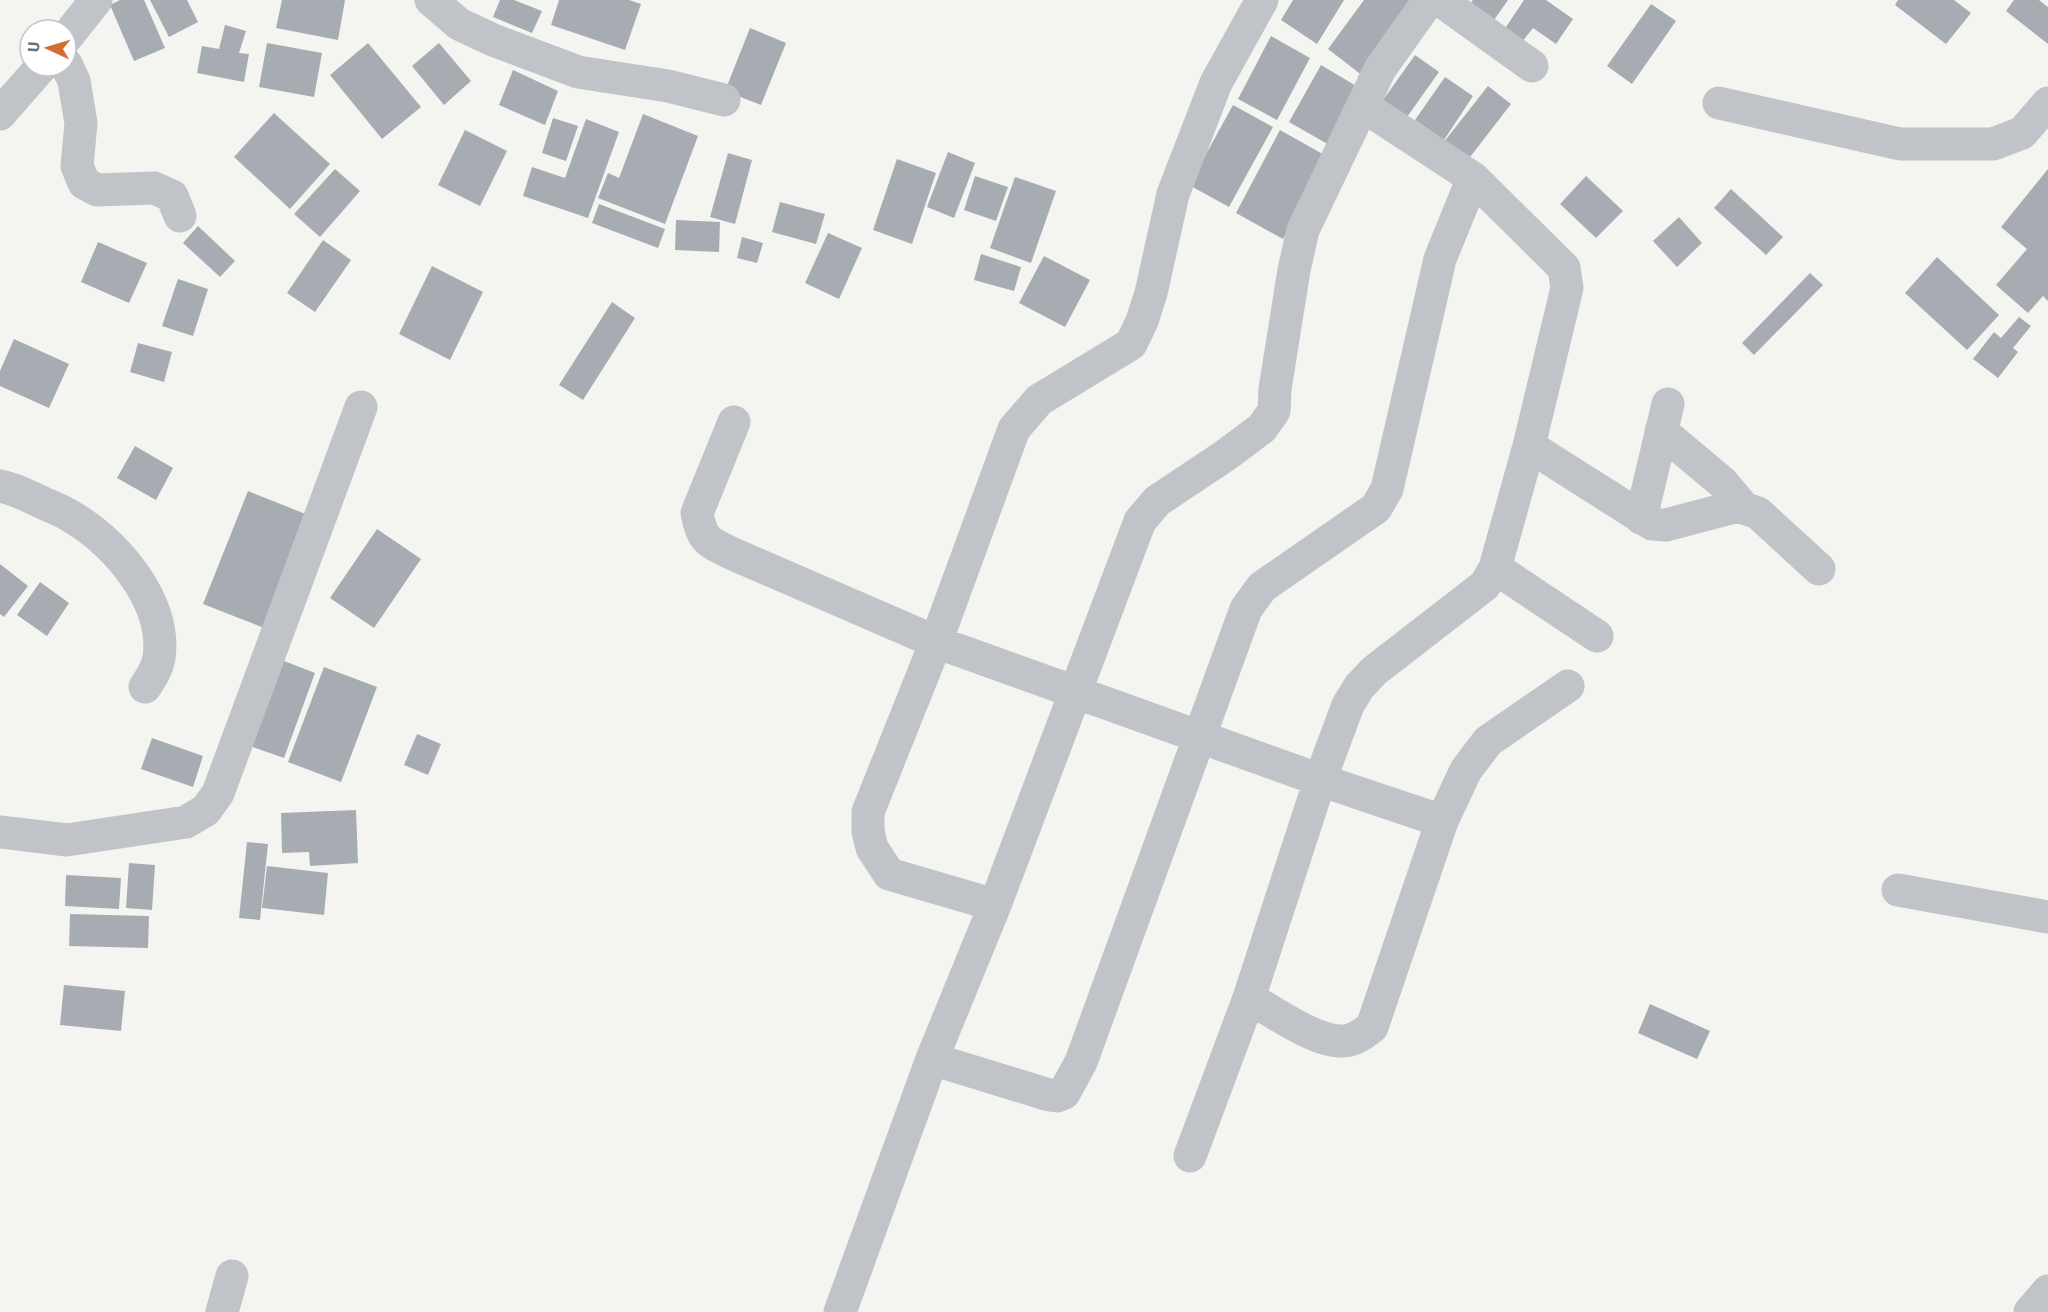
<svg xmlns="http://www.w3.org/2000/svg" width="2048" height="1312" font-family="'Fira Sans',sans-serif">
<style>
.building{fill:#a7acb3}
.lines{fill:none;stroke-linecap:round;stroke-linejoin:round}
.minor{stroke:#c0c3c7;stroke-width:33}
</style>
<rect width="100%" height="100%" fill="#f4f5f1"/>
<path class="building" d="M120,0H144L165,48L134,61L110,5Z
M150,0H187L198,22L169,37Z
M282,0H345L338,40L276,28Z
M500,0H514L542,11L532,33L493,17Z
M559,0H629L641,4L625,50L551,25Z
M1293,0H1344L1317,44L1281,20Z
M1364,0H1420L1363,76L1328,49Z
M1473,0H1508L1494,20L1471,3Z
M1524,0H1546L1573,19L1556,44L1533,28L1522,42L1504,30Z
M1898,0H1954L1971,13L1946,44L1895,5Z
M2014,0H2039L2048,7V44L2006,11Z
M1651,4L1676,21L1632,84L1607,66Z
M225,25L246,31L239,53L249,54L244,82L197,73L202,46L219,49Z
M750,28L786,43L761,105L725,91Z
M1271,36L1310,58L1277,120L1238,99Z
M267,43L322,53L314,97L259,87Z
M368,43L421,107L382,139L330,75Z
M439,43L471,81L444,105L412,66Z
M1415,55L1439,72L1407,117L1383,100Z
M1321,65L1363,90L1331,146L1289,122Z
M513,70L558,91L545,125L499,105Z
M1445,77L1473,96L1444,140L1415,120Z
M1488,86L1511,104L1467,161L1443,143Z
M1233,105L1273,127L1229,207L1189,185Z
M274,113L330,164L290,209L234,157Z
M643,114L698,136L665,224L598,198L608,173L619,178Z
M553,118L578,126L566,161L542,153Z
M586,119L619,132L588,218L523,196L532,167L565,178Z
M465,130L507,151L480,206L438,185Z
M1280,130L1328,157L1283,239L1236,213Z
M948,152L975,163L954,218L927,207Z
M728,153L752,160L735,224L710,217Z
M897,159L936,173L912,244L873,230Z
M335,169L360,191L320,237L294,214Z
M2048,169V301L2043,296L2028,313L1996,285L2027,249L2001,227Z
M975,176L1008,187L996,221L964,210Z
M1586,176L1623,211L1596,238L1560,204Z
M1015,177L1056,191L1031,263L990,248Z
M1731,189L1783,237L1766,255L1714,208Z
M780,202L825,214L816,244L772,232Z
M599,204L665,229L658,248L592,223Z
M1679,217L1702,243L1677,267L1653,241Z
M676,220L720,222L719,252L675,250Z
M198,226L235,261L220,277L183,243Z
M828,233L862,248L839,299L805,283Z
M742,237L763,243L757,263L737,258Z
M323,240L351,260L315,312L287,293Z
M98,242L147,263L129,303L81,282Z
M981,254L1021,267L1014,291L974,280Z
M1044,256L1090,280L1065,327L1019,303Z
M1937,257L1999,315L1967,350L1905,293Z
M432,266L483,292L450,360L399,334Z
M1810,273L1823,285L1754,355L1742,343Z
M178,279L208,289L193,336L162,326Z
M612,302L635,318L583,400L559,385Z
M2019,317L2031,326L2013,348L2018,352L1998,378L1973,359L1994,332L2001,338Z
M14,339L69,364L49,408L0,386V371Z
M138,343L172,352L164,382L130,372Z
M135,446L173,468L156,500L117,478Z
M248,491L308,515L264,628L203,604Z
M377,529L421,559L374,628L330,598Z
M0,564L28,586L4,617L0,614Z
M40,582L69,603L47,636L17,615Z
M279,659L315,673L284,758L247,745Z
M324,667L377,687L341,782L288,762Z
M417,734L441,744L428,775L404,765Z
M152,738L203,756L193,787L141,769Z
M356,810L358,863L310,866L309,852L282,853L281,813Z
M247,842L268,844L260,920L239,918Z
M129,863L155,865L152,910L126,908Z
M267,866L328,873L324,915L262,908Z
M66,875L121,878L119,909L65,906Z
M70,914L149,916L148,948L69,946Z
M64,985L125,991L121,1031L60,1025Z
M1650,1004L1710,1031L1697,1059L1638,1033Z"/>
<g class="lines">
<path class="minor" d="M431,0L459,24L493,40L578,72L668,86L724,100
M1440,0L1532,66
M66,38L96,0
M66,64L74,81L81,123L77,166L84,183L97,190L154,188L172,196L180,216
M1719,103L1900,144H1993L2022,133L2048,103
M0,114L42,66
M734,422L697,513C702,542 709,542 733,554L936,642L1320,780L1442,821
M1661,431L1723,483L1744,508
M1529,446L1652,524L1666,525L1734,507L1744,508L1758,513L1819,569
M0,486C16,489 28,496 43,503C52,507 63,511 72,517C117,544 167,602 159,658C157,669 151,678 145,687
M1641,518L1668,404
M1495,568L1597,636
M0,832L67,840L186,822L206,810L218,793L361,407
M1898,890L2048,917
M995,905L889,874L872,848L868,831V812L936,642L1014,429L1039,400L1131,344L1142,321L1151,293L1173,194L1216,83L1262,0
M1249,998C1272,1011 1317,1043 1343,1041C1354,1041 1363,1034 1372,1027L1442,821L1466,770L1488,741L1568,686
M932,1059L1049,1095L1057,1096L1064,1093L1081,1062L1246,609L1262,587L1376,508L1387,489L1440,259L1473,178
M1190,1156L1249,998L1320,780L1348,705L1359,687L1374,671L1485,585L1495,568L1529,446L1567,288L1564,268L1473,178L1363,106
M222,1312L232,1276
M840,1312L932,1059L995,905L1140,521L1157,501L1226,455L1262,428L1274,411L1275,389L1294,270L1303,230L1380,69L1429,0
M2030,1312L2048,1291"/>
</g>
<g transform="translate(48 48) rotate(274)"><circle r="28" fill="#ffffff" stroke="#c2c6cc" stroke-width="1.5"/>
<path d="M0-4.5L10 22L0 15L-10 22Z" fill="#d36e32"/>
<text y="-9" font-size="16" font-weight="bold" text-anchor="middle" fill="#667180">U</text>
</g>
</svg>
